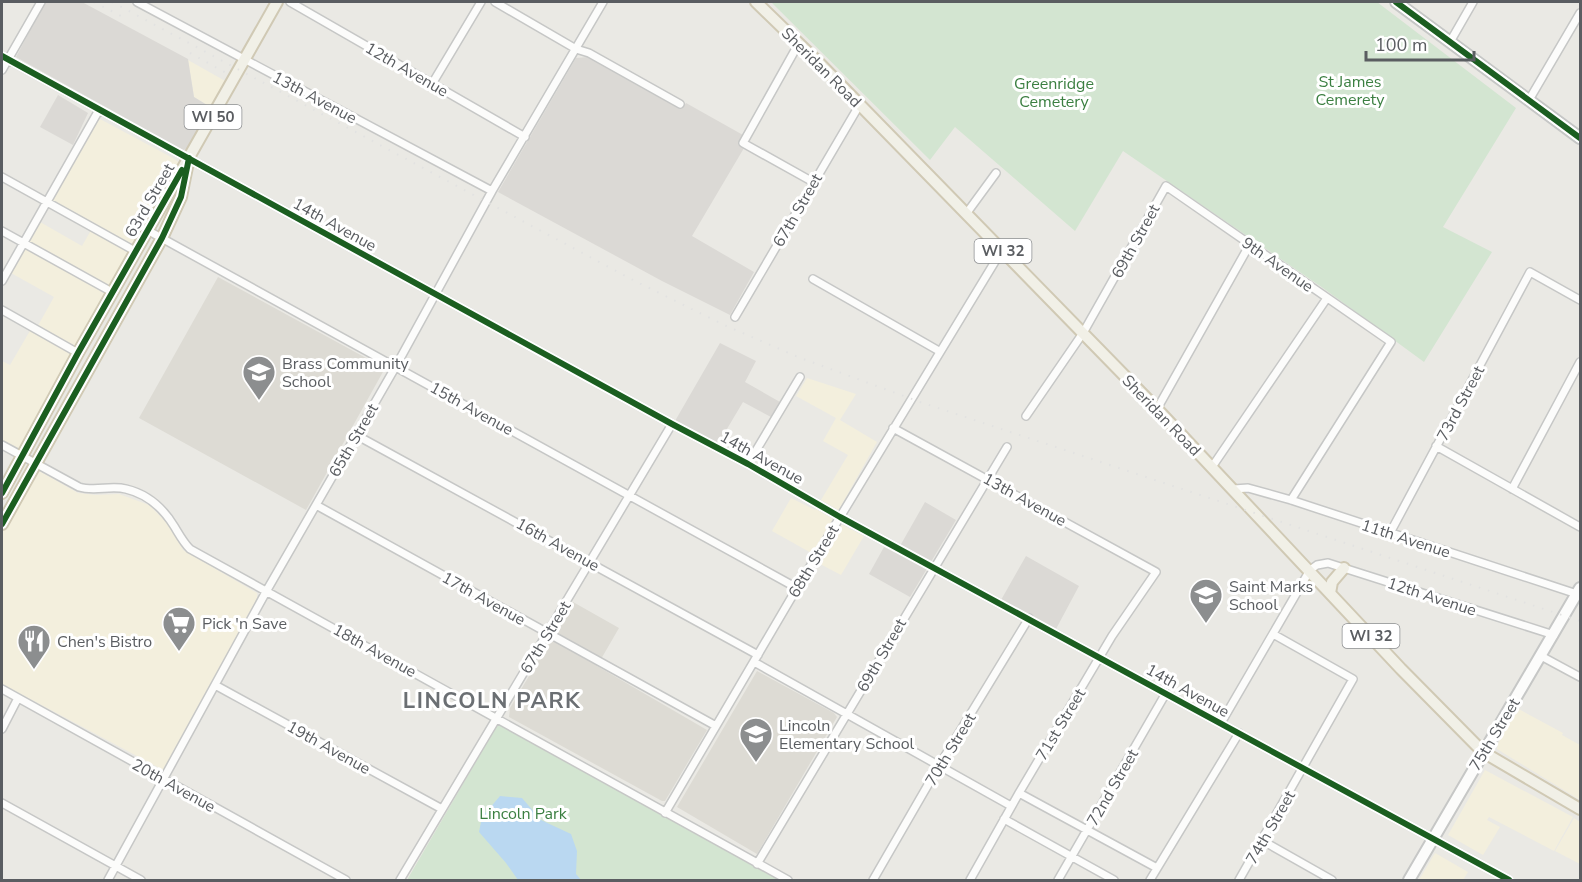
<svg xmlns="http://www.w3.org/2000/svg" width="1582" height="882" font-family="'Nunito Sans',sans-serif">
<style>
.commercial{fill:#f3efdd}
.industrial{fill:#dbd9d5}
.education{fill:#dddbd4}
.green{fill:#d3e5d1}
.water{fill:#bad8f1}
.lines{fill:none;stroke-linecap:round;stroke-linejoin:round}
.street-casing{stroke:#c6c7c6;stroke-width:10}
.secondary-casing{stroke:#c6c7c6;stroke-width:14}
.primary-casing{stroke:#d0c9b4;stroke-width:14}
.street{stroke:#fcfcfb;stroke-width:7}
.secondary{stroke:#fcfcfb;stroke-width:10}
.primary{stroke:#f1f0e7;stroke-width:10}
.rail{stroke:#e2e2e1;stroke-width:2;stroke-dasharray:1.5 8;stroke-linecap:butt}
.cycleway-casing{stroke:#fff;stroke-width:10}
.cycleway{stroke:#1b5e20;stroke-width:6}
.labels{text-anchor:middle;stroke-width:6;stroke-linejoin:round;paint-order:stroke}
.shield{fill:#fff;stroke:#8c8e90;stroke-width:1.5}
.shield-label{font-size:15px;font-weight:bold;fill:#5a5d61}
.street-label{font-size:16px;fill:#5a5d61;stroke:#fff}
.park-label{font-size:16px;fill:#3b7f41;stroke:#fff}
.poi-label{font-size:16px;fill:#5a5d61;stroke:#fff;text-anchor:start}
.district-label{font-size:22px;font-weight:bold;letter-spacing:1.5px;fill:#6b6f73;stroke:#fff}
</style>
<rect width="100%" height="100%" fill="#eae9e4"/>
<path class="commercial" d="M188,60L227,82L212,108L194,97Z
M100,119L171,157L180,163L23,445L18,448L2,440V361L10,365L31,329L35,331L54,297L11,273L40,222L82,246L94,225L52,200L96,122Z
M807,378L856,394L840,420L877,442L833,520L864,536L841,575L820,564L822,559L772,531L791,498L815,510L848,455L823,441L836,418L796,396Z
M37,472H41L78,493L96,495L119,494L149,505L169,525L183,550L257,593V599L240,628L245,631L167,772L2,684V532Z
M1515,707L1563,733L1562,735L1580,745V800L1497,749L1498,743L1514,715Z
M1485,770L1573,817L1554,851L1489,817L1487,820L1500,827L1483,855L1448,835Z
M1574,818L1580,822V864L1555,851Z
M1435,853L1468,872L1463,880H1419Z"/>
<path class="industrial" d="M45,2H82L188,59L194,97L212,108L188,149L183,150L16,57Z
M588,57L602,62L682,108L686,103L743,135L738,144L744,148L692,236L754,272L730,315L662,281L498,192L576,58Z
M58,95L88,113L73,145L40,127Z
M720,343L756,361L745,382L780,402L771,417L743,402L718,444L675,421Z
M925,502L956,520L910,597L869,574L884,547L896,553Z
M1026,556L1079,586L1056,629L1001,600Z"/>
<path class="education" d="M218,277L377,364L384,370L306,510L139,418Z
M573,602L619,628L597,666L707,730L665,801H662L509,717L510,708Z
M757,671L834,713L837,717L757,854L677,807Z"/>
<path class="green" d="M771,2H1377L1516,108L1443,227L1492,252L1424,362L1323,288L1123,151L1075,231L955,127L930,160Z
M498,724L782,880H407Z"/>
<path class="water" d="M500,796L522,798L541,820L571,834L577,851L576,874L581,880H518L506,863L479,832L482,817Z"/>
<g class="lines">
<defs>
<path id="street" d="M137,2L492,191
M290,2L525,137
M495,2L576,49L589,53L680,104
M1450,42L1473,2
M799,43L743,143L813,182
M2,56L672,424L748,464L840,517L1509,880
M2,70L41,2
M432,84L481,2
M1529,100L1580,13
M2,177L135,251
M966,214L996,173
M147,230L797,588
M2,231L112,292
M813,279L939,351
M2,281L99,110
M2,310L78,353
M735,317L860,104
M1157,409L1250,244
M1026,416L1083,333L1166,186L1391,342L1291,500
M893,428L1156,572L1112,636L1019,793L970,880
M356,435L758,655
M2,445L79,487C95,492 110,485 126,489C147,494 163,508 174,526C179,534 183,542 190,549L788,880
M1436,446L1580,527
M748,464L800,377
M1212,467L1327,298
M1234,489L1248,488L1291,500L1577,594
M1512,489L1580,362
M316,505L716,726
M1390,533L1530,272L1580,300
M1541,656L1580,677
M754,662L1011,806
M215,685L442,809
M2,689L346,880
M1221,723L1310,570L1317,565L1328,563L1554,635
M2,729L18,698
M1019,793L1157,868
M2,803L141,880
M665,813L797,588L1002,250
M1004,819L1114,880
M1263,841L1332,880
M757,864L1007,447
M108,880L267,590L396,366L492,191L603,2
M400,880L672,424
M873,880L940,764L1029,618
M1058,880L1166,693
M1150,880L1239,733
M1239,880L1353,679L1273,634"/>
<path id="secondary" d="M1396,2L1580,138
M1409,880L1580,588"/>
<path id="primary" d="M756,2L819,63L1157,409L1401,669L1483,752L1580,809
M2,493L78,353L277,2
M2,524L162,238L181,197L187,167
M1330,593L1332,582L1344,568"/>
</defs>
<use href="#street" class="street-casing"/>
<use href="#secondary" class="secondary-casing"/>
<use href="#primary" class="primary-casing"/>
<use href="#street" class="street"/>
<use href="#secondary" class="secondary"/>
<use href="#primary" class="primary"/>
<path class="rail" d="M94,2L121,16
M112,2L633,280L722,324L798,357L920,402L1580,621
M190,53L228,74"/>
<defs>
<path id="cycleway" d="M1396,2L1580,138
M2,56L672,424L748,464L840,517L1509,880
M2,493L78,353L182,170
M2,524L162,238L181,197L189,158"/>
</defs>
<use href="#cycleway" class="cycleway-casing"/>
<use href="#cycleway" class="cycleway"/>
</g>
<defs>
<symbol id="school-pin" viewBox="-11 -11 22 30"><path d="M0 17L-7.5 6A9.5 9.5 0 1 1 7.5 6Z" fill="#8c8e8f" stroke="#fff"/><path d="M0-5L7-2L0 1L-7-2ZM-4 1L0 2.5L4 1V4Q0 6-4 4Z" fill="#fff"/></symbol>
<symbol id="supermarket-pin" viewBox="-11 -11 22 30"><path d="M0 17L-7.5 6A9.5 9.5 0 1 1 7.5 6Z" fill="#8c8e8f" stroke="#fff"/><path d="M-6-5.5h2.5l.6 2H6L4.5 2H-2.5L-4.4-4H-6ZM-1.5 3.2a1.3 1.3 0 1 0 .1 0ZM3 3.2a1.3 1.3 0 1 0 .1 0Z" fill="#fff"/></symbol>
<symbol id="restaurant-pin" viewBox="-11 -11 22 30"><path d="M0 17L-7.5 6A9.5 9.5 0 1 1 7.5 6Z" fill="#8c8e8f" stroke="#fff"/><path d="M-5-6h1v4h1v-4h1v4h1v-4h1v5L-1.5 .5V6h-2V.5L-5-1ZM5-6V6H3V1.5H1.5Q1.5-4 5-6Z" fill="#fff"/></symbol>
</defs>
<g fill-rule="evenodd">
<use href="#school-pin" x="240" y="353" width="38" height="52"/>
<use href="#school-pin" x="1187" y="576" width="38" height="52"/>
<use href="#supermarket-pin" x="160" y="604" width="38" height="52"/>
<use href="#restaurant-pin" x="15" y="622" width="38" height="52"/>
<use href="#school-pin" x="737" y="715" width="38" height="52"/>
</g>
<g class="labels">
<g class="shield">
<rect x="184.5" y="105" width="57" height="24" rx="4.5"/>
<rect x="974.5" y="239" width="57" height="24" rx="4.5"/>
<rect x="1342.5" y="624" width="57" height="24" rx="4.5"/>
</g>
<g class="shield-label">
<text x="213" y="122">WI 50</text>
<text x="1003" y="256">WI 32</text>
<text x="1371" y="641">WI 32</text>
</g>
<g class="street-label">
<text transform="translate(822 67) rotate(45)" y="6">Sheridan Road</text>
<text transform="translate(407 69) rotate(30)" y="6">12th Avenue</text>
<text transform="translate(315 97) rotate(28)" y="6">13th Avenue</text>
<text transform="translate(149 200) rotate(-60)" y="6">63rd Street</text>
<text transform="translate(797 210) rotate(-60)" y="6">67th Street</text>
<text transform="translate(335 224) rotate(29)" y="6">14th Avenue</text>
<text transform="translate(1135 241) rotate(-61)" y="6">69th Street</text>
<text transform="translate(1278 264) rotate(35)" y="6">9th Avenue</text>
<text transform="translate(1460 403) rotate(-62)" y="6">73rd Street</text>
<text transform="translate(472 408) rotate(29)" y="6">15th Avenue</text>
<text transform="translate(1162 415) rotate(46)" y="6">Sheridan Road</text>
<text transform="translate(353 440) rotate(-60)" y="6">65th Street</text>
<text transform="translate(762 457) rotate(29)" y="6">14th Avenue</text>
<text transform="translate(1025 499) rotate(29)" y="6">13th Avenue</text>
<text transform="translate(1406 538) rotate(18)" y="6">11th Avenue</text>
<text transform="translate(558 544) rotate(29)" y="6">16th Avenue</text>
<text transform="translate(813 561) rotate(-59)" y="6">68th Street</text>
<text transform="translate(1432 596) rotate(18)" y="6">12th Avenue</text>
<text transform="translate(484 598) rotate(29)" y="6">17th Avenue</text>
<text transform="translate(545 637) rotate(-59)" y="6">67th Street</text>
<text transform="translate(375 650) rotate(29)" y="6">18th Avenue</text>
<text transform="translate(881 655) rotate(-60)" y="6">69th Street</text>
<text transform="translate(1188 690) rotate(29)" y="6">14th Avenue</text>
<text transform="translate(1060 724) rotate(-59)" y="6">71st Street</text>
<text transform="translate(1494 734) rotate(-59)" y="6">75th Street</text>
<text transform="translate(329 747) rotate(29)" y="6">19th Avenue</text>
<text transform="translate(950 749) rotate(-59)" y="6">70th Street</text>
<text transform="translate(174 785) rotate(29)" y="6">20th Avenue</text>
<text transform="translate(1112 787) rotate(-60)" y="6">72nd Street</text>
<text transform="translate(1270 827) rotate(-60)" y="6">74th Street</text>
</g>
<g class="park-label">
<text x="1350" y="87">St James<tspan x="1350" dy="18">Cemerety</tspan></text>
<text x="1054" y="89">Greenridge<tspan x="1054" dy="18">Cemetery</tspan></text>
<text x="523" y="819">Lincoln Park</text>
</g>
<g class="poi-label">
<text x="282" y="369">Brass Community<tspan x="282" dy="18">School</tspan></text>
<text x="1229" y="592">Saint Marks<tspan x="1229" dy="18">School</tspan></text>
<text x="202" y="629">Pick 'n Save</text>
<text x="57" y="647">Chen's Bistro</text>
<text x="779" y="731">Lincoln<tspan x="779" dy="18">Elementary School</tspan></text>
</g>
<g class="district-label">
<text x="492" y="708">LINCOLN PARK</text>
</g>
</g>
<rect width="1582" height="882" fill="none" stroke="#5a5d61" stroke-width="6"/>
<path d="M1366 51v9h108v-9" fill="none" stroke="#5a5d61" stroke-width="3"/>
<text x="1375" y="51" font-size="18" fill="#5a5d61" stroke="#ffffff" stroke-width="4.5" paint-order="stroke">100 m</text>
</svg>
